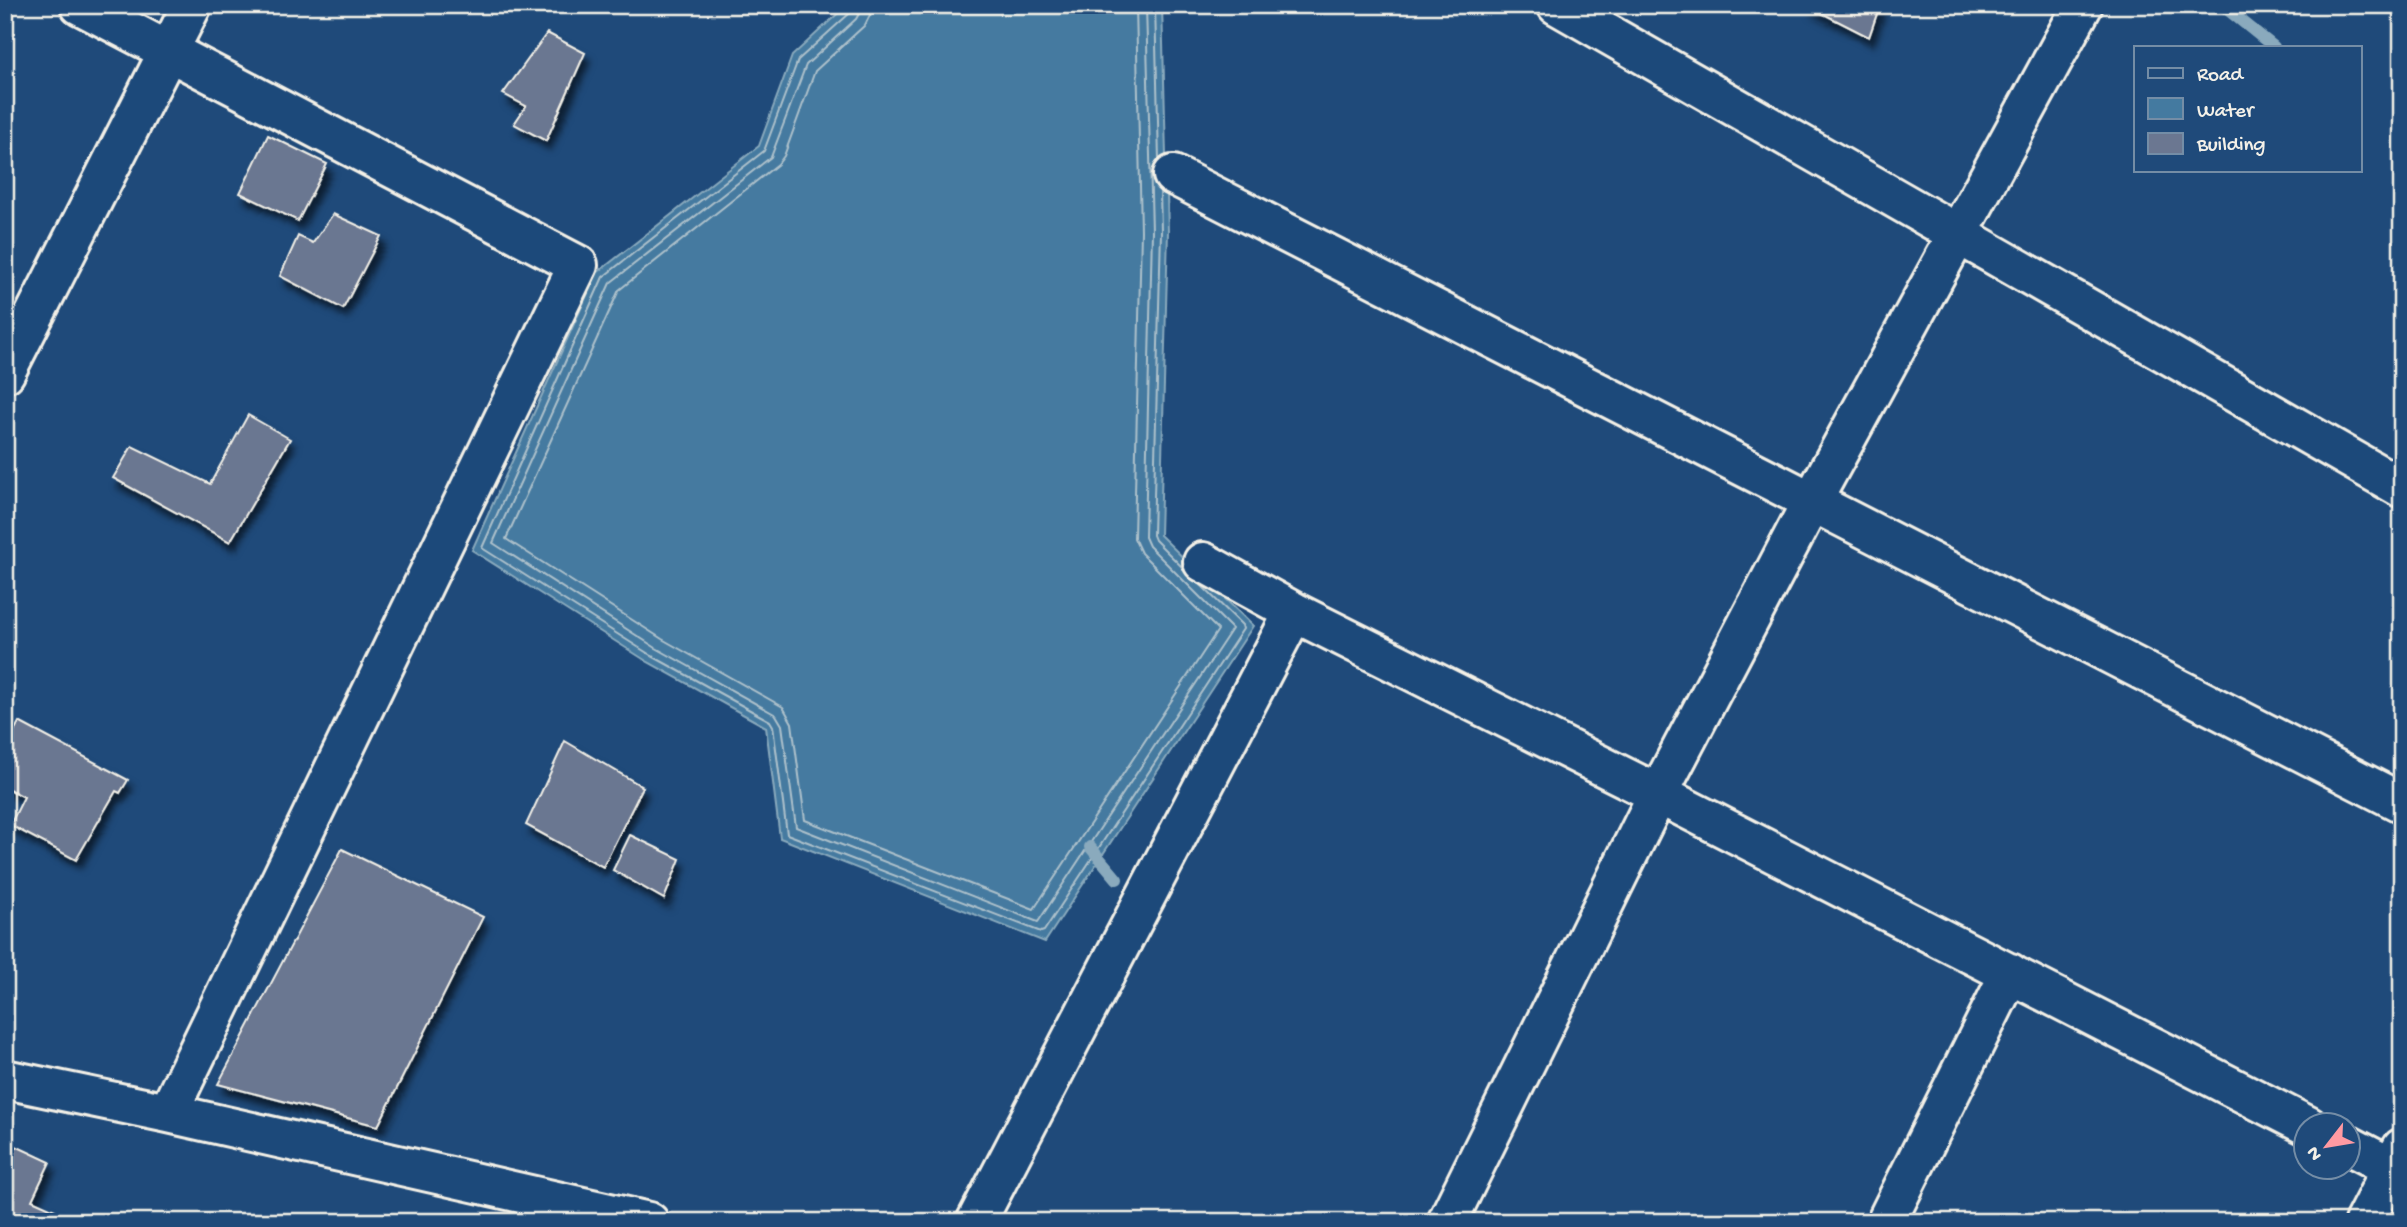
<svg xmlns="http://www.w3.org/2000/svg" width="2407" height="1227" font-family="'Gochi Hand',sans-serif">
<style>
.water{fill:#447aa0;stroke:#8aaabd;stroke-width:2}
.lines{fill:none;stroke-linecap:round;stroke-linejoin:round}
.shore{stroke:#aec1cb;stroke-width:2}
.stream{stroke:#8aaabd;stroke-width:12}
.building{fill:#6b7791;stroke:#f4f1e8;stroke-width:2;filter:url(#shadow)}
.minor-casing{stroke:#f4f1e8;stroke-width:44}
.minor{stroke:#1f4a7a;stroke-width:38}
</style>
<defs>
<filter id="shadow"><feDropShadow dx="4.5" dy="8" stdDeviation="3.5" flood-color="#0009"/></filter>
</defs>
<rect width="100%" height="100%" fill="#1f4a7a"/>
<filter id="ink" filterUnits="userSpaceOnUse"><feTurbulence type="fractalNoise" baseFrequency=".0143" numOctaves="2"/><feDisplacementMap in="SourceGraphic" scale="14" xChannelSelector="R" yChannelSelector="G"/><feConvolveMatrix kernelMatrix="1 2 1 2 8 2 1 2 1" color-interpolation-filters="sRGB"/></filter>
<g filter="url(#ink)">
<path class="water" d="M847,5H1162L1168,231L1160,535L1253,626L1045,942L780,838L766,727L648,662L472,550L597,273L759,146L792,56Z"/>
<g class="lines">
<path class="shore" d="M852,5L850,13L798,60L764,151L603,277L482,548L652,656L770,721L773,726L787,834L1041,932L1044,931L1243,629L1242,625L1201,585
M861,5L860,12L856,19L806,65L771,157L610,283L493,543L656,648L776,715L782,725L796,827L1038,922L1232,629L1149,546L1145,537L1152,231L1146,5
M871,5L870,15L865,25L815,71L784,156L778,164L619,290L506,539L662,639L783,707L792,723L805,820L1034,909L1218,630L1141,553L1134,538L1141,231L1136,5
M1155,5L1159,160
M1160,190L1161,231L1153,535L1155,540L1183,568"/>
<path class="stream" d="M2222,5L2274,47
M1090,847L1117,879"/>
</g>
<path class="building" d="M1806,5H1880L1869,37Z
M547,33L585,53L546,141L514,124L526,106L503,94Z
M268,135L327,164L298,221L240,193Z
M333,214L381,236L343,309L280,276L298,236L313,243Z
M248,415L290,439L230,542L113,478L132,446L210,484Z
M19,722L128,780L120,793L116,791L76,860L10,825L24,797L5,787V748Z
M565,741L643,787L603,867L526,825Z
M630,835L680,859L664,899L613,870Z
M342,849L483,917L378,1126L218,1084Z
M5,1141L50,1162L32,1200L55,1210L50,1222H5Z"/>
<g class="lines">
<defs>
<path id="minor" d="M80,5L578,265L168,1113
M1557,5L2402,488
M1173,175L2402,803
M5,373L192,5
M1203,562L1294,612L1658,794L2308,1126
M5,1079L168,1113L649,1222
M2348,1145L2402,1173
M976,1222L1294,612
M1447,1222L1658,794L1812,501L2083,5
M1886,1222L2010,973
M2364,1222L2402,1148"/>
</defs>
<use href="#minor" class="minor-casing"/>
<use href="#minor" class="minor"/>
</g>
</g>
<rect width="2407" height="1227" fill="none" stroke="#1f4a7a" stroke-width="28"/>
<rect x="14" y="14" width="2379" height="1199" fill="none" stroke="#f4f1e8" stroke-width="2.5" filter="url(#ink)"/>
<rect x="2134" y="46" width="228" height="126" fill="#1f4a7a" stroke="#748da6" stroke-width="2"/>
<rect x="2148" y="68" width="35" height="10" fill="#1f4a7a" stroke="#748da6" stroke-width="2"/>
<text x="2197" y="80" font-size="21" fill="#f4f1e8">Road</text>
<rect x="2148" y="98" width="35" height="21" fill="#447aa0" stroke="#748da6" stroke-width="2"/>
<text x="2197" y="116" font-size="21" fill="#f4f1e8">Water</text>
<rect x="2148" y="133" width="35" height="21" fill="#6b7791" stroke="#748da6" stroke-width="2"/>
<text x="2197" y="150" font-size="21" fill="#f4f1e8">Building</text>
<g transform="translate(2327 1146) rotate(239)"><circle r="33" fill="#1f4a7a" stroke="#748da6" stroke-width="2"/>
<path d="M0-5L12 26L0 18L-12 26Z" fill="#ff9aa2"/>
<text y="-10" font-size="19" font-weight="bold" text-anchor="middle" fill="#f4f1e8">N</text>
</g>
</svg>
